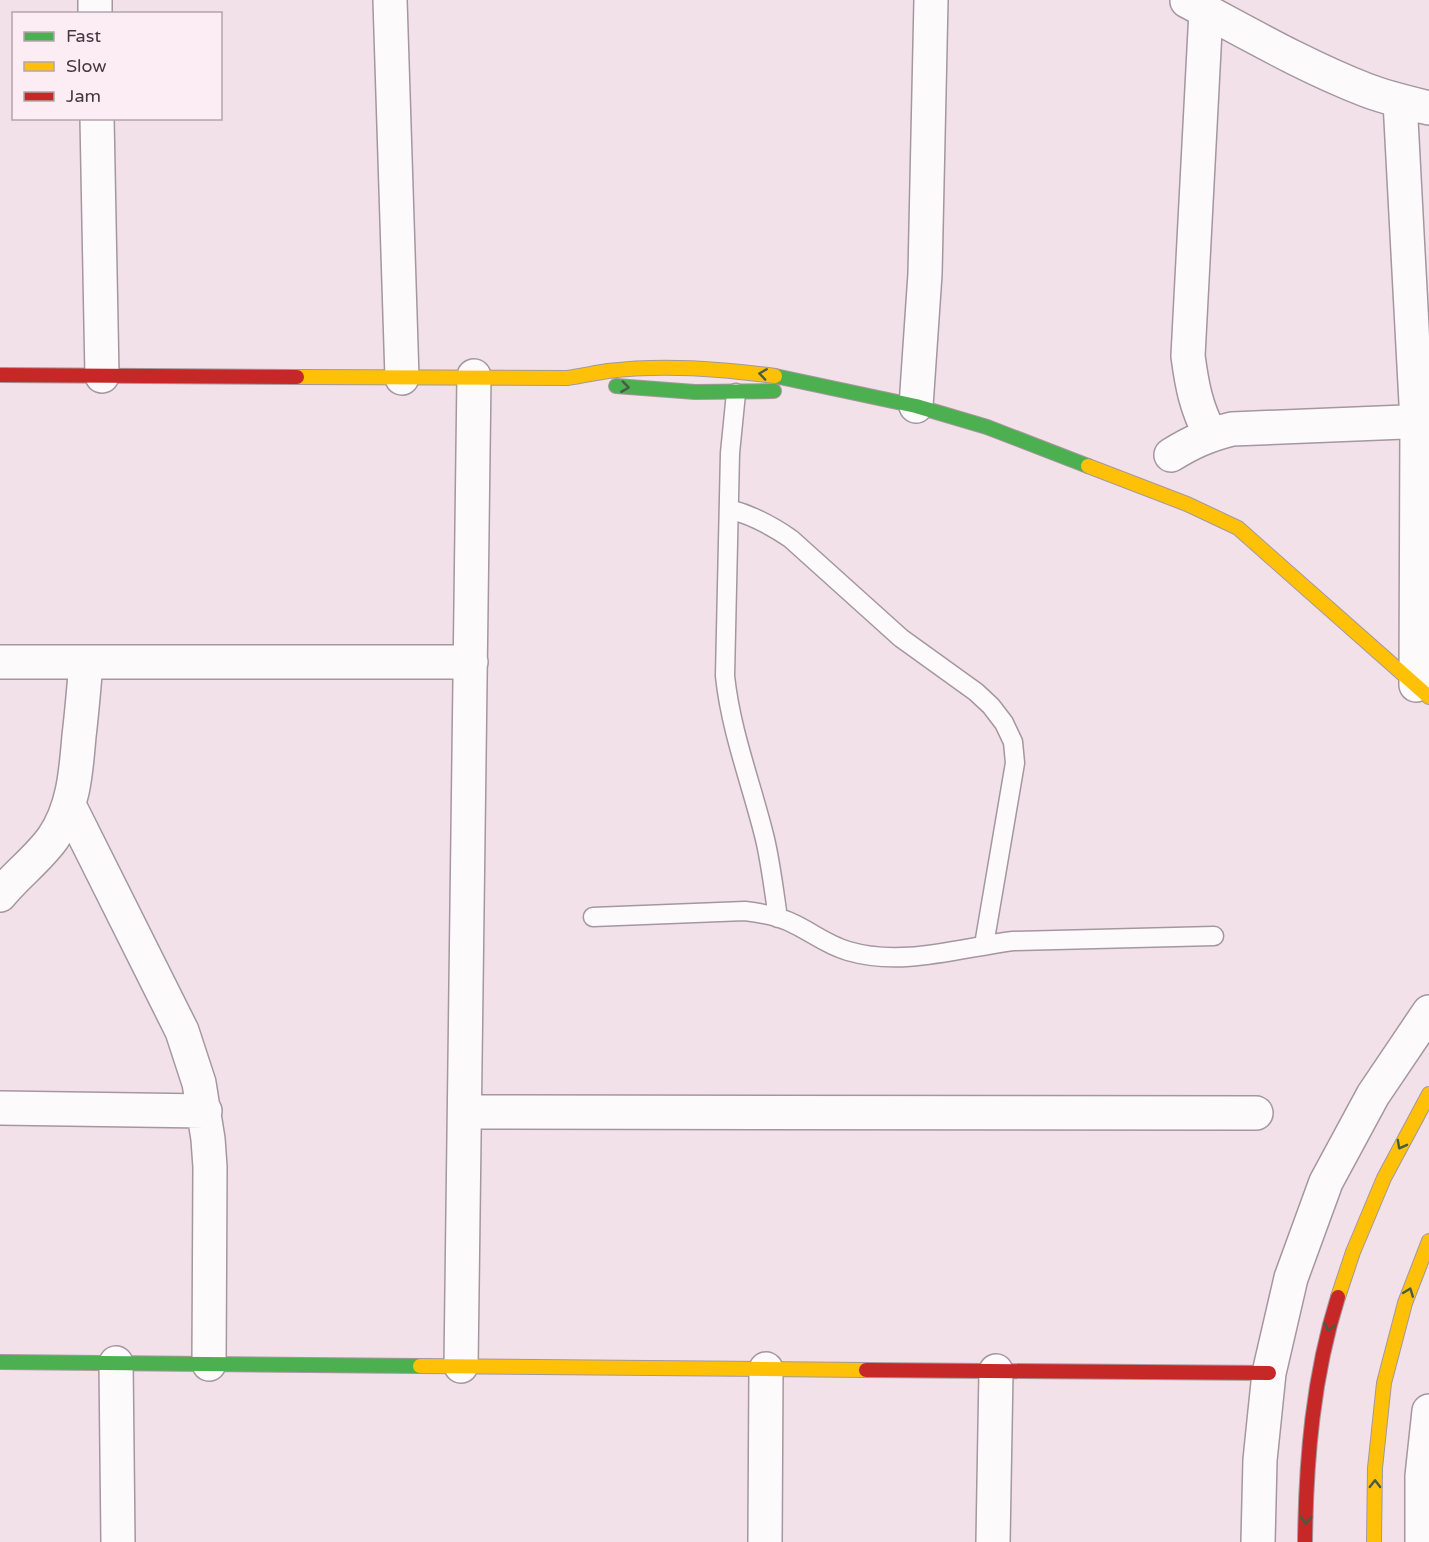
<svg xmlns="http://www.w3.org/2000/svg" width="1429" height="1542" font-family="'Varela Round',sans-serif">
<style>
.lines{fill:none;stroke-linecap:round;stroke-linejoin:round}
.lane-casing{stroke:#a4979e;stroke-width:21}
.street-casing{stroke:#a4979e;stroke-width:36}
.fast-casing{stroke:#a4979e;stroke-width:16}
.slow-casing{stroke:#a4979e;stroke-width:16}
.jam-casing{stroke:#a4979e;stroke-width:16}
.lane{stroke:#fdfafc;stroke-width:18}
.street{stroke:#fdfafc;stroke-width:33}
.fast{stroke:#4caf50;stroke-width:14}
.slow{stroke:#ffc107;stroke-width:14}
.jam{stroke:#c62828;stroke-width:14}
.oneway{stroke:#475c43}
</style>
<rect width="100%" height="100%" fill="#f3e1ea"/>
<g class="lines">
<defs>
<path id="lane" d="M736,393L730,453L725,676C731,733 752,785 765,839C771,865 774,891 778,918
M729,509C752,515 771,525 791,539L901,638L976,692L991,706L1004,723L1013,742L1015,763L984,945
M593,917L745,911C762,913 779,916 794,924C813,933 827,945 848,951C902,967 959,948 1013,941L1214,936"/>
<path id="street" d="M95,0V14
M390,0L402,378
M1187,1C1246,32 1304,66 1366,90C1387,98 1408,103 1429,108
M1206,11L1188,356C1192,386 1196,407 1210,434
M1400,101L1417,422L1416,685
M97,118L102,376
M916,406L925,274L931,0
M1171,455C1192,442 1208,435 1232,429L1429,421
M0,662H471
M69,805L182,1031L199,1083L208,1139L210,1167L209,1364
M0,895C16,875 38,859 53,838C74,807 76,771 79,736C82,711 84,687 86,662
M0,1108L205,1111
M465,1112L1256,1113
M116,1363L118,1542
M461,1366L474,376
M765,1542L766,1369
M993,1542L996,1371
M1258,1542L1260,1460L1269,1373L1291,1278L1326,1182L1373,1095L1429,1012
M1422,1542V1476L1429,1411"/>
<path id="fast" d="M775,376L916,406L987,427L1088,466
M616,386L695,392L774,391
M0,1362L420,1366"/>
<path id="slow" d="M297,377L567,378C581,376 595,373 608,371C664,364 720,369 775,376
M1088,466L1187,504L1238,528L1429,697
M1338,1297L1353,1252L1384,1178L1429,1094
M420,1366L866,1370
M1374,1542L1375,1468L1384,1383L1405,1303L1429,1241"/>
<path id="jam" d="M0,375L297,377
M866,1370L1269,1373
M1305,1542C1306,1459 1313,1376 1338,1297"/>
</defs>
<use href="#lane" class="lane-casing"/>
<use href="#street" class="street-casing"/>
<use href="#fast" class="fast-casing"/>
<use href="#slow" class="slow-casing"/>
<use href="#jam" class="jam-casing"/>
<use href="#lane" class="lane"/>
<use href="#street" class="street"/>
<use href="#fast" class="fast"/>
<use href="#slow" class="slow"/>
<use href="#jam" class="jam"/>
</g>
<defs><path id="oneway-chevron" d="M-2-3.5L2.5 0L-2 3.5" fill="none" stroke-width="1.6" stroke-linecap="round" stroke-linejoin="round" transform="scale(1.5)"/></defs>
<g class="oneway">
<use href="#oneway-chevron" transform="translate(763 374) rotate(-172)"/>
<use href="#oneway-chevron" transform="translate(625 387) rotate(7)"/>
<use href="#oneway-chevron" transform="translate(1401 1145) rotate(118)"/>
<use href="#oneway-chevron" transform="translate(1409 1292) rotate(-69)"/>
<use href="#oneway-chevron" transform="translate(1329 1327) rotate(105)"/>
<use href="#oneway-chevron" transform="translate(1375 1484) rotate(-89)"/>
<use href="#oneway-chevron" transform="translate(1306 1520) rotate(91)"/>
</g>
<rect x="12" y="12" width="210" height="108" fill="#fbedf3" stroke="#b2a5ab" stroke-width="1.5"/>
<rect x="24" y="32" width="30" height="9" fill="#4caf50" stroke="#b2a5ab" stroke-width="1.5"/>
<text x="66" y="42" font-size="18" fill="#45383e">Fast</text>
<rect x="24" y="62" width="30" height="9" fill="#ffc107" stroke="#b2a5ab" stroke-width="1.5"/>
<text x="66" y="72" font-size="18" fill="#45383e">Slow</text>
<rect x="24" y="92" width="30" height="9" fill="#c62828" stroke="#b2a5ab" stroke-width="1.5"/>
<text x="66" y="102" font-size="18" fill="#45383e">Jam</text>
</svg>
